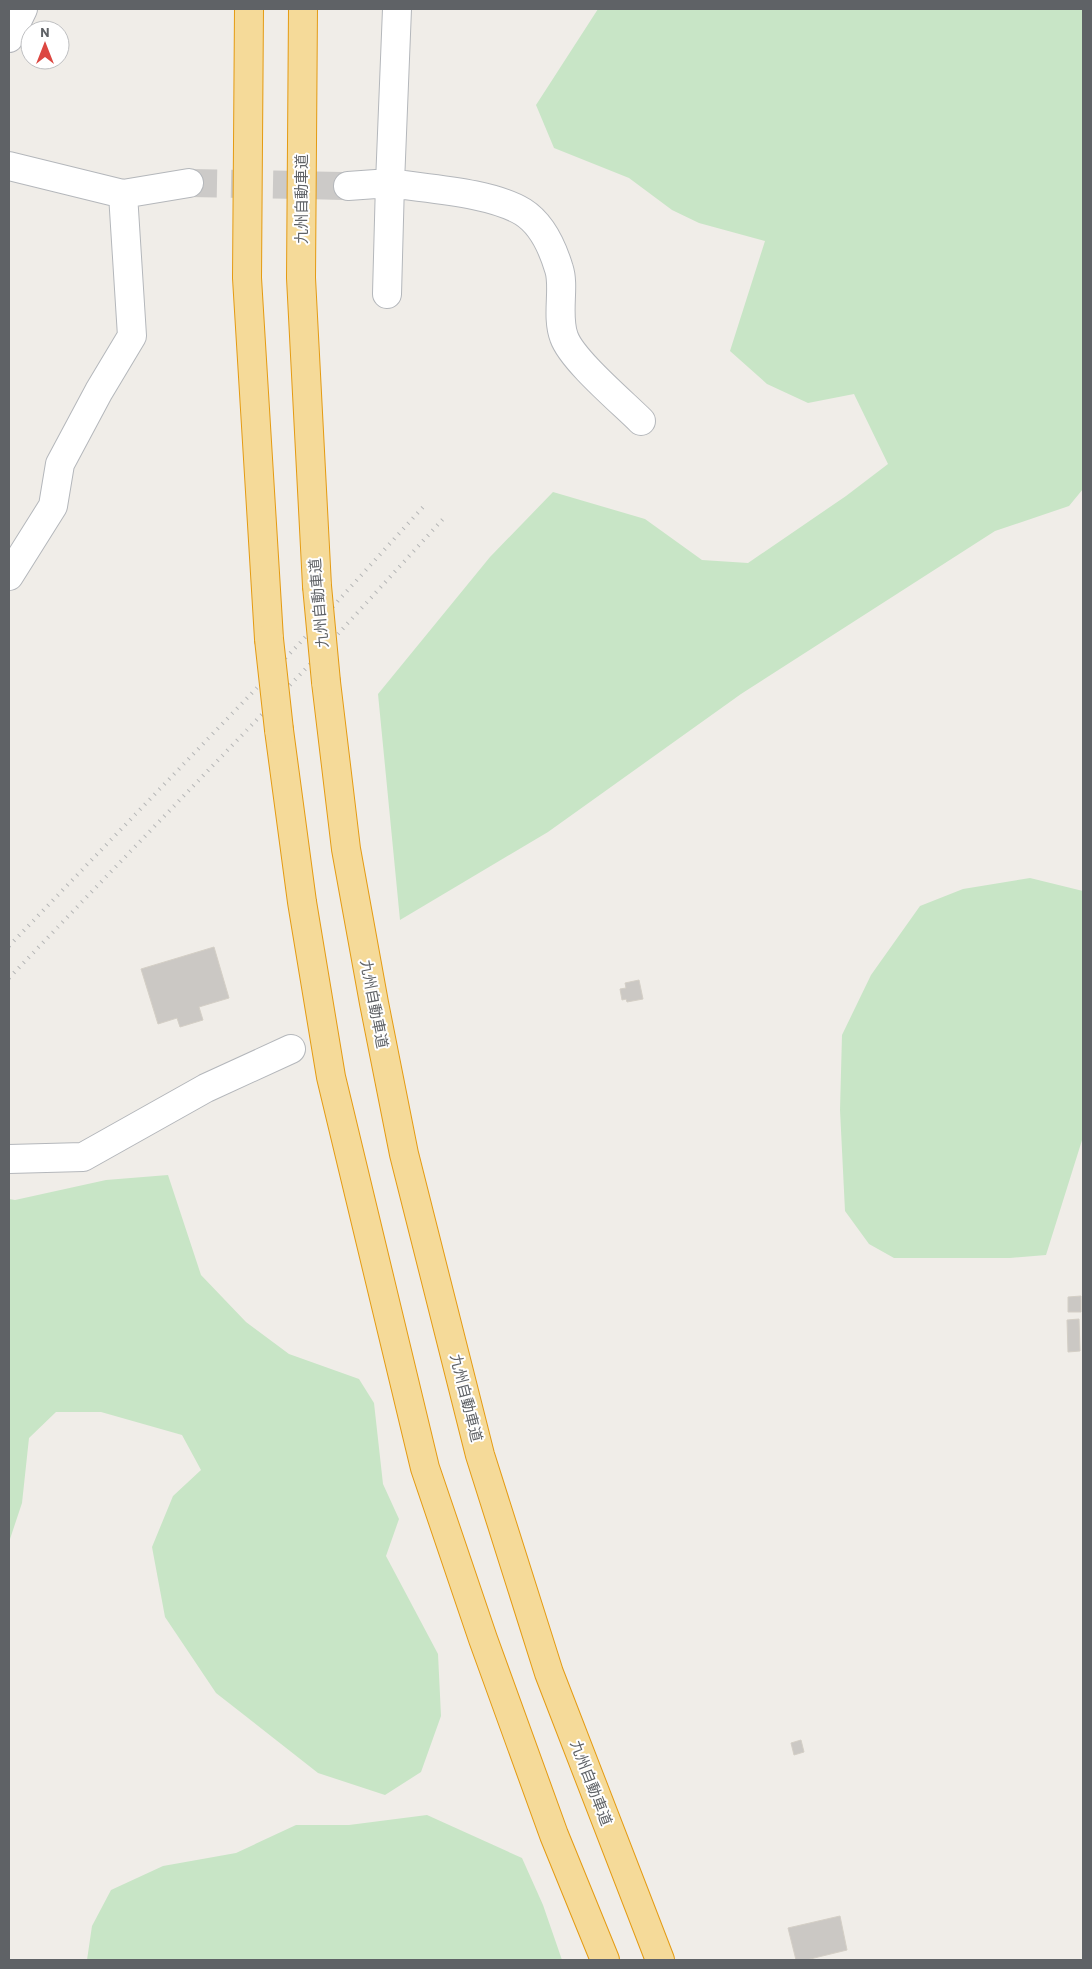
<svg xmlns="http://www.w3.org/2000/svg" width="1092" height="1969" font-family="Barlow,'Noto Sans JP',sans-serif">
<style>
.green{fill:#c8e5c6}
.building{fill:#cbc8c4;stroke:#d4cfc6}
.lines{fill:none;stroke-linecap:round;stroke-linejoin:round}
.street-tunnel{stroke:#cccac8;stroke-width:28;stroke-dasharray:28 14;stroke-linecap:butt}
.street-casing{stroke:#b4b7bb;stroke-width:30}
.secondary-casing{stroke:#b4b6bb;stroke-width:30}
.highway-casing{stroke:#e49b13;stroke-width:30}
.street{stroke:#fff;stroke-width:28}
.secondary{stroke:#fff;stroke-width:28}
.highway{stroke:#f5da99;stroke-width:28}
.rail{stroke:#b5b6b6;stroke-width:4;stroke-dasharray:1 6;stroke-linecap:butt}
.highway-bridge-casing{stroke:#e49b13;stroke-width:30;stroke-linecap:butt}
.highway-bridge{stroke:#f5da99;stroke-width:28}
.labels{text-anchor:middle;stroke-width:4;stroke-linejoin:round;paint-order:stroke}
.street-label{font-size:15px;fill:#5f6266;stroke:#fff}
</style>
<rect width="100%" height="100%" fill="#f0ede8"/>
<path class="green" d="M598,9H1083V489L1069,506L995,531L741,694L548,832L400,920L378,694L490,557L553,492L645,519L702,560L748,563L846,496L888,464L854,394L808,403L767,384L730,351L765,241L699,223L672,210L629,178L554,148L536,105Z
M1030,878L1083,891V1137L1046,1255L1010,1258H894L869,1244L845,1211L840,1110L842,1035L871,975L920,906L963,889Z
M168,1175L201,1275L246,1322L289,1354L359,1379L374,1403L383,1484L399,1519L386,1556L438,1654L441,1716L421,1772L385,1795L318,1773L216,1693L165,1617L152,1547L173,1496L201,1470L182,1435L101,1412H56L29,1438L22,1503L9,1542V1199L15,1200L106,1180Z
M427,1815L522,1858L543,1905L562,1960H87L92,1926L111,1890L163,1866L236,1853L296,1825H349Z"/>
<path class="building" d="M214,947L229,998L199,1007L203,1020L180,1027L177,1018L158,1024L141,969Z
M639,980L643,999L627,1002L626,999L622,1000L620,989L626,988L625,983Z
M1081,1296V1312H1068V1297Z
M1079,1319L1080,1351L1068,1352L1067,1320Z
M801,1740L804,1752L794,1755L791,1743Z
M840,1916L847,1950L806,1960H796L788,1928Z"/>
<g class="lines">
<path class="street-tunnel" d="M189,183L348,186"/>
<defs>
<path id="street" d="M9,166L123,194L189,183
M348,186L390,183L397,9
M387,294L390,183C428,189 490,192 523,212C542,224 553,249 559,269C565,287 556,316 564,337C572,360 622,402 641,421
M9,576L53,506L60,464L99,391L132,336L123,194
M9,1159L83,1157L206,1088L291,1049"/>
<path id="secondary" d="M9,38L23,9"/>
<path id="highway" d="M249,9L247,278L269,639
M303,9L301,278L317,586
M326,682L346,849L374,1003L404,1154L480,1455L549,1673L660,1960
M279,730L302,902L331,1077L425,1468L483,1639L554,1835L605,1960"/>
</defs>
<use href="#street" class="street-casing"/>
<use href="#secondary" class="secondary-casing"/>
<use href="#highway" class="highway-casing"/>
<use href="#street" class="street"/>
<use href="#secondary" class="secondary"/>
<use href="#highway" class="highway"/>
<path class="rail" d="M9,946L298,645L424,506
M9,978L316,658L443,519"/>
<defs>
<path id="highway-bridge" d="M317,586L326,682
M269,639L279,730"/>
</defs>
<use href="#highway-bridge" class="highway-bridge-casing"/>
<use href="#highway-bridge" class="highway-bridge"/>
</g>
<g class="labels">
<g class="street-label">
<text transform="translate(302 199) rotate(-90)" y="5">九州自動車道</text>
<text transform="translate(319 603) rotate(-95)" y="5">九州自動車道</text>
<text transform="translate(374 1004) rotate(79)" y="5">九州自動車道</text>
<text transform="translate(466 1398) rotate(76)" y="5">九州自動車道</text>
<text transform="translate(591 1783) rotate(69)" y="5">九州自動車道</text>
</g>
</g>
<rect width="1092" height="1969" fill="none" stroke="#5f6266" stroke-width="20"/>
<g transform="translate(45 45)"><circle r="24" fill="#ffffff" stroke="#bfc0c2"/>
<path d="M0-4L9 19L0 12L-9 19Z" fill="#dc4741"/>
<text y="-8" font-size="14" font-weight="bold" text-anchor="middle" fill="#5f6266">N</text>
</g>
</svg>
